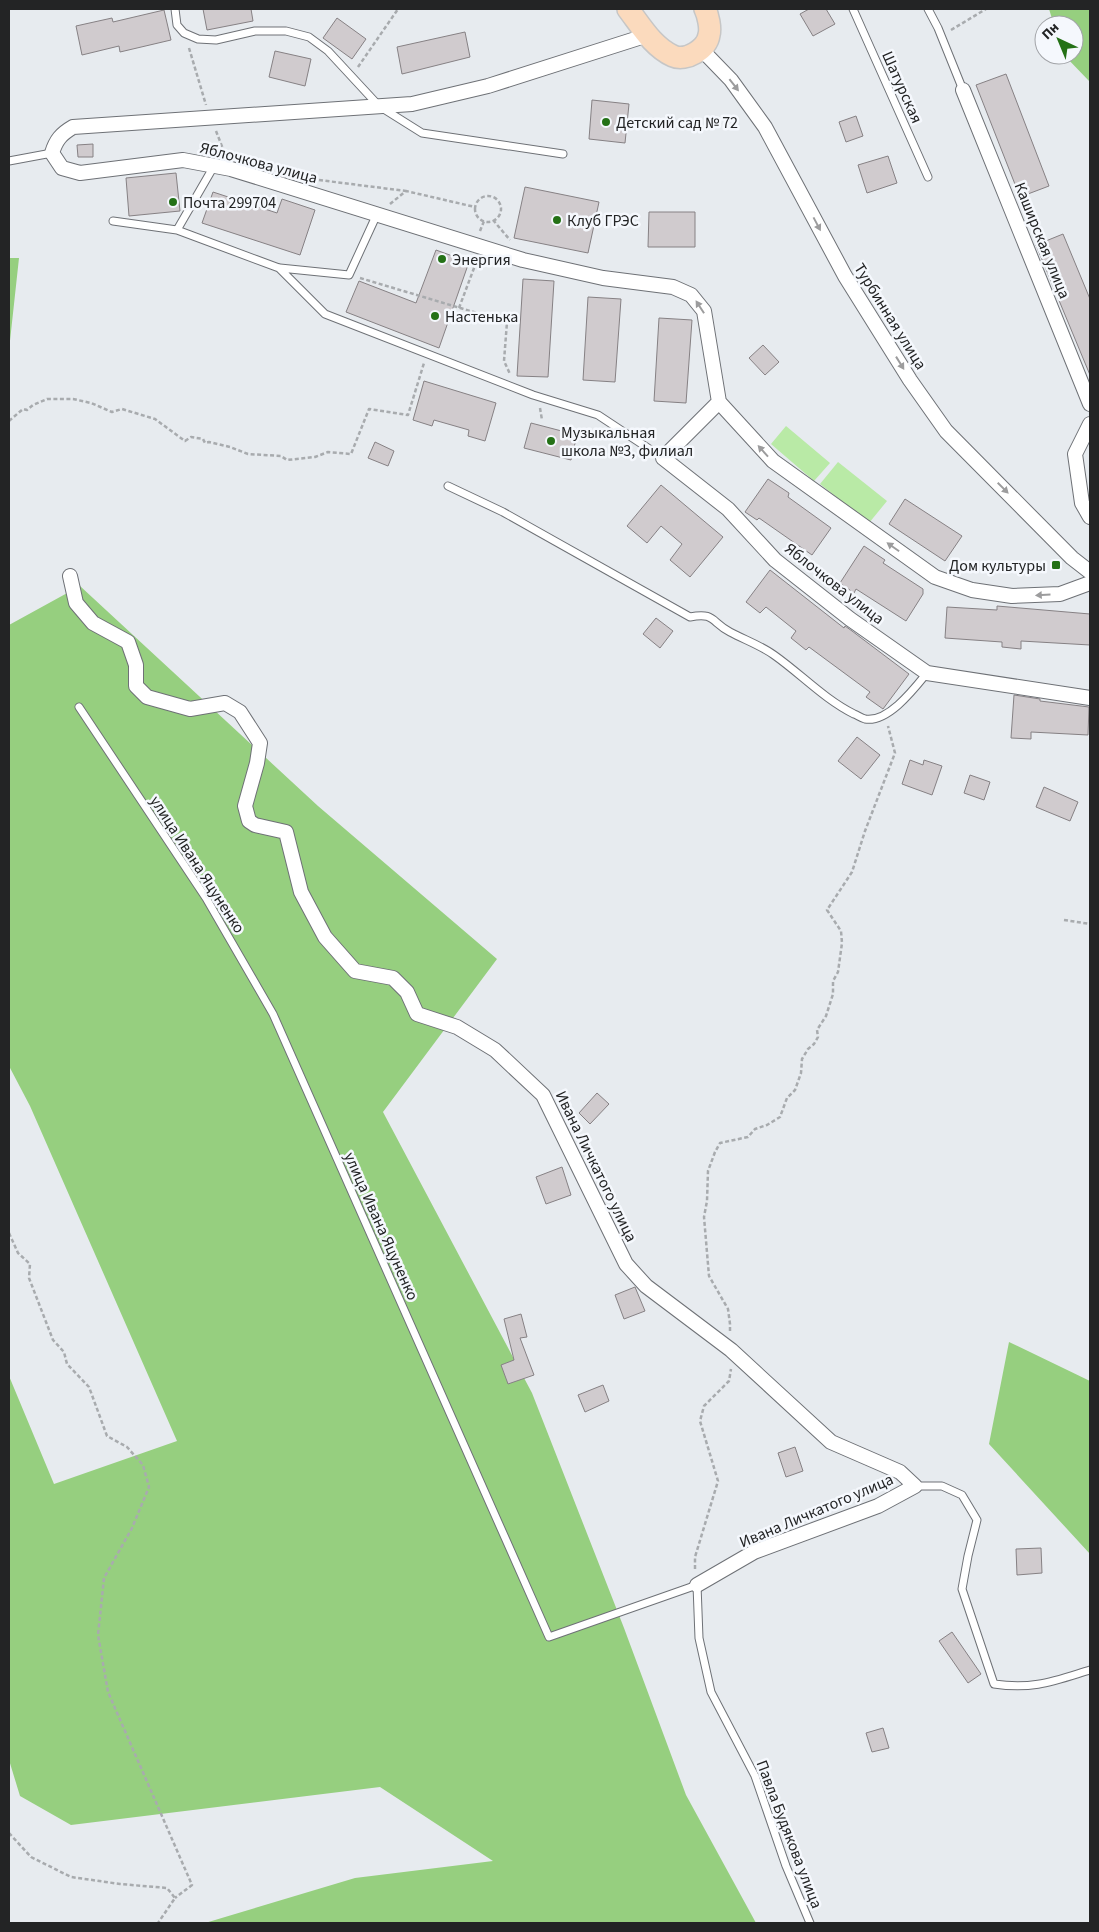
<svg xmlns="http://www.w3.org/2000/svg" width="1099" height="1932" font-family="'Source Sans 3',sans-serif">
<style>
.green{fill:#b9eaa6}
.forest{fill:#96cf7f}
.building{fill:#d0cbce;stroke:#868184}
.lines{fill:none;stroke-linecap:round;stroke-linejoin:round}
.service-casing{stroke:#6e7176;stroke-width:9}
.minor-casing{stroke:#6e7176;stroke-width:16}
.primary-casing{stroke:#c6c6c6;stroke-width:24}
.path{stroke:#a8abae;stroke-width:2.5;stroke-dasharray:4 2.5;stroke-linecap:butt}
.service{stroke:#fff;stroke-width:7}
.minor{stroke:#fff;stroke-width:14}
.primary{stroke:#fbdabd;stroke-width:21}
.oneway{fill:#9c9c9d}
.poi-dot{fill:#247116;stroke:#f5f8fd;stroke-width:2}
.labels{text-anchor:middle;stroke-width:5;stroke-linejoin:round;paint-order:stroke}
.street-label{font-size:16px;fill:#232425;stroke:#f5f8fd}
.poi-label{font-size:16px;fill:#232425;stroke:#f5f8fd;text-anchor:start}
</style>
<rect width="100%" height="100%" fill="#e7ebef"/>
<path class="green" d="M786,426L830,463L814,481L771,444Z
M838,462L887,501L869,523L820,484Z"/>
<path class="forest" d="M1049,9H1090V82L1064,55H1074V25H1054Z
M9,258H19L9,350Z
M80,586L318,806L497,959L383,1112L532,1393L624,1628L686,1795L756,1923H205L355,1878L493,1861L380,1787L71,1825L20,1796L9,1760V1376L54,1484L177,1441L30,1106L9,1066V625Z
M1009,1342L1090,1381V1554L989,1444Z"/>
<path class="building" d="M203,9H251L253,21L207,30Z
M809,9H826L835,24L813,36L800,14Z
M164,10L171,40L120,52L119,46L82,55L76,26L112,18L113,22Z
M337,18L366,39L352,59L323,38Z
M465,32L470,57L402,74L397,47Z
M275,51L311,59L305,86L269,77Z
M1006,74L1049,186L1020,197L976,85Z
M592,100L629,104L625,143L589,139Z
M856,116L863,136L846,142L839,122Z
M93,144V157H78L77,145Z
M888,156L897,183L867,193L858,165Z
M176,173L180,211L129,216L126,178Z
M525,187L599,202L588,253L514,238Z
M213,192L277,213L282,199L315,210L300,255L202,223Z
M649,212H695V247H648Z
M1063,234L1090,299V375L1036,245Z
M436,250L469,262L439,348L346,312L359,281L416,303Z
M523,279L554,281L548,377L517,376Z
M588,297L621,299L615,382L583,380Z
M659,318L692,320L686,403L654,401Z
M763,345L779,362L765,375L749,358Z
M424,381L496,403L485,441L468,436L469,430L434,420L432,426L413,420Z
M531,423L577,435L571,460L524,448Z
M375,442L394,451L388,466L368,458Z
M768,479L789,493L788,497L831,528L812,555L759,518L757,520L745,512Z
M661,485L723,537L690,577L670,560L682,544L661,526L647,543L627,526Z
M905,499L962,536L945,561L889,524Z
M864,546L885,560L883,563L923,589V594L906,621L856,589L854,593L840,583Z
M770,570L844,628L845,626L852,631L909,674L883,709L866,697L870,692L809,647L806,650L791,638L796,631L766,607L760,613L746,602Z
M997,606L1090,614V645L1021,641V649L1002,647V642L945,638L947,607L997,610Z
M656,618L673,631L660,648L643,634Z
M1014,695L1040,699V701L1089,707L1088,735L1031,732V739L1011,738Z
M857,737L880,755L861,779L838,761Z
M910,760L923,765L924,760L942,766L932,795L902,784Z
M970,775L990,782L984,800L964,793Z
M1044,787L1078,802L1070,821L1036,807Z
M597,1093L609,1104L590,1124L579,1113Z
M562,1167L571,1195L546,1204L536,1177Z
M635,1287L645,1311L624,1319L615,1295Z
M521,1314L527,1337L520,1338L534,1375L508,1384L501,1365L514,1360L504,1319Z
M603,1385L609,1401L585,1412L578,1395Z
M795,1447L803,1471L786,1477L778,1453Z
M1041,1548L1042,1573L1017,1575L1016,1549Z
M952,1632L981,1674L968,1683L939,1641Z
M883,1728L889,1748L872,1752L866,1733Z"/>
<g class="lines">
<defs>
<path id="service" d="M175,9L177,25L184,33L198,39L216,40L255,31H286L309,37L328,51L379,106L422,133L563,154
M853,9L928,177
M928,9L938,28L963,90
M9,161L52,153
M113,221L177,230L214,166
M177,230L279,268L325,314L533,395L598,415L663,458
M280,268L349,275L377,214
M448,486L503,512L690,617C715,612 711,622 730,632C745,640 760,645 774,655C801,674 824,699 854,714C857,715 861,718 865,719C888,723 914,689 927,673
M79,707L206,898L273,1014L549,1637L697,1585L699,1638L711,1692L755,1776L786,1866L810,1923
M915,1486H942L962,1495L977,1520L968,1556L962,1589L994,1684C1033,1690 1054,1681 1090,1670"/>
<path id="minor" d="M648,35L488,86L412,104L73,127C61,134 56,140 52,153L62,168L80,173L183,160L231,169L523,260L603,278L673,287L691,295L704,311L719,402L773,461L935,577L972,590L1012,596L1060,594L1090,583
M701,49L731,80L765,127L845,276L910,380L946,431L1072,558L1090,572
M963,90L1090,404
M719,402L663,458L728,509L775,560L850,619L927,673L1090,698
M1090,424L1075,454L1082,503L1090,517
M70,576L76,603L93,623L128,642L136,665V686L147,697L190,709L225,703L240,712L260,743L257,763L245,806L249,821L255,825L286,832L301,892L325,937L355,971L393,978L407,992L417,1014L457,1027L495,1050L543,1095L626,1264L646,1286L731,1350L831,1442L900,1472L915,1486L878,1506L754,1552L697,1585"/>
<path id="primary" d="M628,9C641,26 653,47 673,56C686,62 707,49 709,35C711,28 708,15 705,9"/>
</defs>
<use href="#service" class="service-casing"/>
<use href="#minor" class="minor-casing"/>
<use href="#primary" class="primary-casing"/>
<path class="path" d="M951,30L986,9
M189,48L206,105
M358,67L398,9
M216,131L225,154
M319,180L406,191
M475 209a13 13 0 1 1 26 0a13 13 0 1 1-26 0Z
M390,204L406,191L475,207
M493,220L510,240
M480,231L484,221
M360,278L507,322L504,361L510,374
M459,308L477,260
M540,408L542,420
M9,421L23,409L27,410L33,405L47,399H73L91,403L112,412L122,409L155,419L185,441L191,437L203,439L205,443L209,442L230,447L248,454L281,456L287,460L315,457L328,452L351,454L369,409L408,415L424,363
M1064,920L1090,924
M9,1233L18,1253L30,1264L29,1278L53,1340L64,1352L67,1364L89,1387L107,1436L127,1447L143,1465L149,1487L132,1528L104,1578L98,1635L108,1692L192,1885L175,1898
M730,1331V1324L728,1309L709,1276L704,1217L707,1201L708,1171L715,1152L720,1143L748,1137L755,1129L767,1125L780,1117L787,1098L795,1090L801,1073L802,1059L808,1049L814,1044L818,1037L817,1030L826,1016L833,994V981L838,972L842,943L841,931L827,910L852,872L865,831L895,753L888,726
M695,1569V1557L718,1481L700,1421L704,1406L729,1381L731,1369
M9,1833L31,1857L71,1877L120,1884L167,1888L175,1898L158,1923"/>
<use href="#service" class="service"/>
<use href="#minor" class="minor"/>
<use href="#primary" class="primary"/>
</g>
<defs><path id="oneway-solid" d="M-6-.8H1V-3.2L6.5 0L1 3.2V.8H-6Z" transform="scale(1.25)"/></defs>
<g class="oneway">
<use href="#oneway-solid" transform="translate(734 85) rotate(52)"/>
<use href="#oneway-solid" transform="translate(817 224) rotate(62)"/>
<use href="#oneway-solid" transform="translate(700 307) rotate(-123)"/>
<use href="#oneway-solid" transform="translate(900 363) rotate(58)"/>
<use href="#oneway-solid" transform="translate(763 451) rotate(-132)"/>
<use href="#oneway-solid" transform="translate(1003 488) rotate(45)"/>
<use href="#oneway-solid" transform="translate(893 547) rotate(-145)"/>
<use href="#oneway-solid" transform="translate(1043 595) rotate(177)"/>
</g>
<g class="poi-dot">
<circle cx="606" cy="122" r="5"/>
<circle cx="173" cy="202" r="5"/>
<circle cx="557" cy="220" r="5"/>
<circle cx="442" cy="259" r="5"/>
<circle cx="435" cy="316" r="5"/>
<circle cx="551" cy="441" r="5"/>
<rect x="1051" y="560" width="10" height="10" rx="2.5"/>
</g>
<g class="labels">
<g class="street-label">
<text transform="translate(903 87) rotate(66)" y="6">Шатурская</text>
<text transform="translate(259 162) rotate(15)" y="6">Яблочкова улица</text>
<text transform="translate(1043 240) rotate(68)" y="6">Каширская улица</text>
<text transform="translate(891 316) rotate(58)" y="6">Турбинная улица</text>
<text transform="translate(835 583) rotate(38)" y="6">Яблочкова улица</text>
<text transform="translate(198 864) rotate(57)" y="6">улица Ивана Яцуненко</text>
<text transform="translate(597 1166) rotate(64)" y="6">Ивана Личкатого улица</text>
<text transform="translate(382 1226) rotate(66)" y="6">улица Ивана Яцуненко</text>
<text transform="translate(816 1510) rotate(-23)" y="6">Ивана Личкатого улица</text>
<text transform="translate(790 1834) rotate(69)" y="6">Павла Будякова улица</text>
</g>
<g class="poi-label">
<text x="616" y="128">Детский сад № 72</text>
<text x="183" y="208">Почта 299704</text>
<text x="567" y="226">Клуб ГРЭС</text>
<text x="452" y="265">Энергия</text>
<text x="445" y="322">Настенька</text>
<text x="561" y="438">Музыкальная<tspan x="561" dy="18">школа №3, филиал</tspan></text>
<text x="1046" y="571" text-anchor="end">Дом культуры</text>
</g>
</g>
<rect width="1099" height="1932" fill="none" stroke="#232425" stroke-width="20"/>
<g transform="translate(1059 40) rotate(316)"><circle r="24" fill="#f5f8fd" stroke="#a1a3a7"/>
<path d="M0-4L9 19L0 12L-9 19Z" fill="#247116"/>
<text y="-8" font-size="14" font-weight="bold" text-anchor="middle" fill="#232425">Пн</text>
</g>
</svg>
